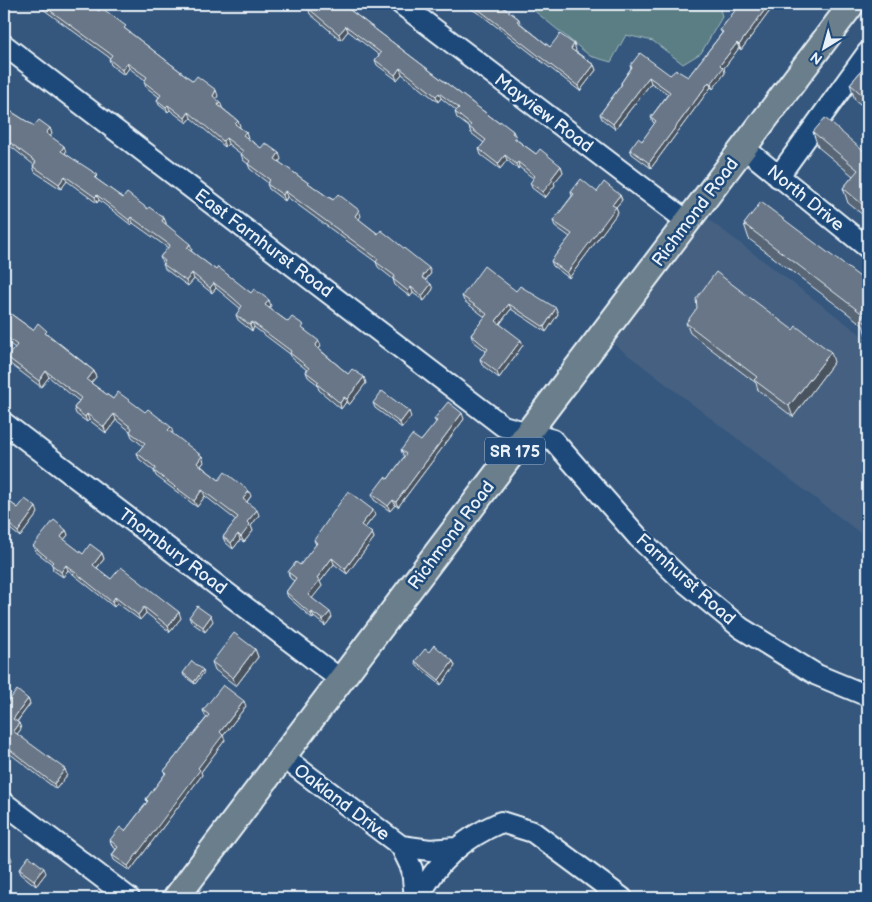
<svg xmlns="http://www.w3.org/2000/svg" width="872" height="902" font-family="'Balsamiq Sans',sans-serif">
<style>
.built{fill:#446081}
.green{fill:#5a7e83;stroke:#a1b8be}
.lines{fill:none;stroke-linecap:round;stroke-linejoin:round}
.minor-casing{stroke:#e8f1f8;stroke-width:24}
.major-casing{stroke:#e8f1f8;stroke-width:29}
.minor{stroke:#1f4a7a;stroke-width:20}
.major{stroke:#6b7e8b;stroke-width:25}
.wall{fill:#596574;stroke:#e8f1f8}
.shaded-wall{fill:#49535e;stroke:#e8f1f8}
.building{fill:#687687;stroke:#e8f1f8}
.labels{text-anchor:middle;stroke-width:5;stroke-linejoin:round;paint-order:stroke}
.shield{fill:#1f4a7a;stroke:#acbfd2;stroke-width:1}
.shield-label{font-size:16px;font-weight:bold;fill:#e8f1f8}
.street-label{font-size:18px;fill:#e8f1f8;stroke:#1f4a7a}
</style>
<rect width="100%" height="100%" fill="#35577e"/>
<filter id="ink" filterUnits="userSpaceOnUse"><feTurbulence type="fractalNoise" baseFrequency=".02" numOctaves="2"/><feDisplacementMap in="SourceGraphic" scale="10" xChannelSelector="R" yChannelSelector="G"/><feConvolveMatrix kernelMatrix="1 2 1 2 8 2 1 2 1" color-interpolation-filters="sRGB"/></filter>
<g filter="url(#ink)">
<path class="built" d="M696,210L868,340V539L602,335Z"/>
<path class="green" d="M526,4H719L722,17L701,53L683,64L653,41L626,35L611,62L590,56Z"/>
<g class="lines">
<defs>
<path id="minor" d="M401,4L688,222
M4,45L503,426L553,440L638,537L680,578L741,628L817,675L868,696
M744,148L868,248
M778,177L868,52
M4,423L341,680
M283,757L401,846L430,850L455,848
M4,803L129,898
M401,846L412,869L415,898
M419,898C436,861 464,838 501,822L533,832L622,898"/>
<path id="major" d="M176,898L852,4"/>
</defs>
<use href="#minor" class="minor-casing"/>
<use href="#major" class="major-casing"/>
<use href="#minor" class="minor"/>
<use href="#major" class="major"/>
</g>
<path class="wall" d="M36,4H89L128,31L193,81L218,96L216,99L222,107V108L238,121L240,126L239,127L246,132L248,138H247L261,148L281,159L279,162L325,195L361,216L358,219L431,273L426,280L433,289L424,301L413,293L410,297L395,285L393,279L378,267L376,262L287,197L285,201L269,189L267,184L268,183L250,169L248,164L243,160L241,154L228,144L225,147L191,118L187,123L170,110L168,112L159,105L157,100L159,97L146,87L144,82L145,80L129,68L124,75L111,65L109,59L110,58Z
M309,4H342L499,123L513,131L517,140L536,154L561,166L563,172L554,183L555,185L545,198L532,188L530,183L534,179L519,167L518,169L507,160L500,169L481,155L479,149L484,143L471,133L469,127L457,118L455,112L457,111L441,98L438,102L402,74L397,80L377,65L375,60L379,55L348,31L341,40L310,14L308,8L311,5Z
M464,4H499L519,19L520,23L550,47L576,50L575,51L594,65L596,70L580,91L484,17Z
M726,4H775L741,50L739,48L724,68L725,73L713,89L711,87L651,168L632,154L630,149L642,141L655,124L653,122L651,117L668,94L651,83L615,129L602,119L600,114L621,85V83L631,68L630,66L670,75L688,77L722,33L720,30L735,11Z
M868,63V110L855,100L850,84Z
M4,107L34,126L50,128L52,134L50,136L66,152L65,153L99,181L123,198L164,218L166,223V224L192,249L191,251L216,270L271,306L269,308L288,322L306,331L321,346L319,349L348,374L366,383L349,405L346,402L341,409L319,390L317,384L308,377L306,372L307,370L292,358L290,354L254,327L252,331L238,320L236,315L241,309L216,288L212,293L194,279L188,286L165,269L160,257L168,248L133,223L131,225L99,200L97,203L67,181L61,189L35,172L33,166L34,165L4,141Z
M813,132L868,155V219L848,203L843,188L853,176L818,147Z
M571,192H597L620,195L622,200L616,207L618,212L569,278L553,266L551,261L570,237L555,226L553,221L572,196Z
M744,224L868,283V336L866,335L863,325L749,239Z
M516,291L558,314L546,332L511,309L500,324L523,345L499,378L482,365L480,359L486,351L473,341L471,335L485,317L464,301L462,296Z
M4,309L33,330L49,335L94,371L96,377L91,383L113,399L173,433L172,434L204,462L201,466L219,480L251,496L247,502L259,515L251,526L253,531L244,542L240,540L233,549L225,542L223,537L236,520L205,496L197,507L156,476L154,471L139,459L137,453L143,446L132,437L130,432V431L116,420L106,433L89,420L87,422L76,414L74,408L79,401L49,377L41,387L9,363L7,357L15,348L4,339Z
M686,323L834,362L793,417L758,390L756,383L690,333Z
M373,403L411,417L402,428L375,408Z
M434,419H464L398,507L395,505L390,511L374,500L372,494L388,479L404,457L403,455L401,450L421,441L436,423Z
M4,498L18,508L38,513L20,537L4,524Z
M375,515L365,528L372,533L374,538L347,574L334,564L320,582L322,586L312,598L332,617L325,626L314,617L313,619L288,597L286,592L294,581L290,578L288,572L300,565L316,545L314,540Z
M66,530L68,535L64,540L83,554L102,553L104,559L97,568L111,579L181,618L170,632L146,613L140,620L117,603L114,607L68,570L63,577L53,570L52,564L35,551L33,546Z
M189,617L213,621L205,632L191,622Z
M255,649L258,657L236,686L215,670L212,662Z
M429,652L453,661L455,666L441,685L417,666L415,661Z
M203,670L204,672L195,684L184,676L183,673Z
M28,699L30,704L17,722L19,723L21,729L17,734L67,775L56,789L5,750L4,752V707Z
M246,706L223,736L225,740L201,772L202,775L130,871L114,860L112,855L116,849L112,846L110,840L125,831L147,802L146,799L165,774L164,771L207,717L205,716L203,710Z
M19,869L46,873L36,886L21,874Z"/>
<path class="shaded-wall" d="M769,4H775L741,50L739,45Z
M346,26L348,31L341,40L339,34Z
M737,43L739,48L724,68L725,73L713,89L711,84L720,65Z
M574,44L576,50L573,54L571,49Z
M127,63L129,68L124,75L122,70Z
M594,65L596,70L580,91L578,86Z
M400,68L402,74L397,80L395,75Z
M649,77L651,83L615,129L613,124Z
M709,82L711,87L651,168L649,163Z
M216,90L218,96L214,101L213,96Z
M439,93L441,98L438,102L436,96Z
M220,102L222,107L220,111L218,105Z
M168,105L170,110L168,112L166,107Z
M189,112L191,118L187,123L185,118Z
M238,121L240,126L237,130L235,124Z
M50,128L52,134L48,139L46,133Z
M246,132L248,138L245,141L243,135Z
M226,138L228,144L225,147L223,141Z
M64,146L66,152L63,156L61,151Z
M279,153L281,159L277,164L275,159Z
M505,155L507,160L500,169L498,164Z
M518,162L519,167L518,169L516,164Z
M561,166L563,172L554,183L555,185L545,198L543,192L551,179Z
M65,176L67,181L61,189L59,184Z
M285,191L287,197L285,201L283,195Z
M97,195L99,200L97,203L95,197Z
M620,195L622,200L616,207L618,212L569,278L567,273L612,205Z
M359,210L361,216L357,222L355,216Z
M131,217L133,223L131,225L129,220Z
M164,218L166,223L164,226L162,221Z
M190,244L192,249L189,253L187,248Z
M429,268L431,273L424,282L422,277Z
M192,273L194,279L188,286L186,281Z
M214,283L216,288L212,293L210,288Z
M431,284L433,289L424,301L422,296Z
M411,287L413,293L410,297L408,291Z
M269,300L271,306L267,311L265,305Z
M509,304L511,309L498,326L496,321Z
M556,308L558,314L546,332L544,327Z
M252,322L254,327L252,331L250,325Z
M521,340L523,345L499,378L497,372Z
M319,341L321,346L317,351L315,346Z
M831,352L834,362L793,417L789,406Z
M46,371L49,377L41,387L39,381Z
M94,371L96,377L89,385L87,380Z
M364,377L366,383L349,405L347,399Z
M344,397L346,402L341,409L340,403Z
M409,411L411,417L402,428L400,423Z
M462,413L464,419L398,507L396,502Z
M87,414L89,420L87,422L85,417Z
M114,414L116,420L106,433L104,427Z
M171,427L173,433L170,436L168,430Z
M202,456L204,462L199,468L197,463Z
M202,490L205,496L197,507L194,501Z
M249,491L251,496L245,504L243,499Z
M393,500L395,505L390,511L388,506Z
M36,507L38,513L20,537L18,532Z
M257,510L259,515L251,526L253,531L244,542L241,537L247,522Z
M373,510L375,515L363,530L361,525Z
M66,530L68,535L62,542L61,537Z
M372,533L374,538L347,574L345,569Z
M238,534L240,540L233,549L231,543Z
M102,553L104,559L95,570L93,565Z
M332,558L334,564L320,582L322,586L310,601L308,595L317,578Z
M66,565L68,570L63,577L61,572Z
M115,597L117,603L114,607L112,602Z
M144,607L146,613L140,620L138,615Z
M179,612L181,618L170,632L168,626Z
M312,612L314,617L313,619L311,614Z
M330,612L332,617L325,626L323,620Z
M211,616L213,621L205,632L203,627Z
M255,649L258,657L236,686L233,678Z
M453,661L455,666L441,685L439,680Z
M203,670L204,672L195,684L194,682Z
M28,699L30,704L15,724L13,719Z
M244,701L246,706L223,736L225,740L201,772L202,775L130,871L128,866L198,768L220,732Z
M19,723L21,729L15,737L13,731Z
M65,769L67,775L56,789L54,784Z
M10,855L12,860L4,872V864Z
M44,868L46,873L36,886L34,880Z"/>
<path class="building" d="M41,4H89L99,11L102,8L126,26L124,28L193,81L197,76L216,90L213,96L220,102L218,105L238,121L235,124L246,132L243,135L261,148L265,143L279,153L275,159L325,195L333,200L338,194L359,210L355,216L378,234L381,230L429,268L422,277L431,284L422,296L411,287L408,291L393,279L395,276L376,262L378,259L285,191L283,195L267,184L270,180L248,164L250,161L241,154L243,151L226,138L223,141L189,112L185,118L168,105L166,107L157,100L161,95L144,82L147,77L127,63L122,70L109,59L112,55Z
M311,4H342L499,123L500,121L513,131L512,133L516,136L514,138L536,154L540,149L561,166L551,179L553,180L543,192L530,183L535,176L518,162L516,164L505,155L498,164L479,149L486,140L469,127L471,125L455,112L459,108L439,93L436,96L400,68L395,75L375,60L381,53L346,26L339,34L308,8Z
M470,4H499L519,19L517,21L550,47L560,34L574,44L571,49L594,65L578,86L482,12Z
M731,4H769L739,45L737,43L720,65L723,68L711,84L709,82L649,163L630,149L638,138L642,141L656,121L651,117L670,92L649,77L613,124L600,114L622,84L621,83L632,67L630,66L640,53L670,75L676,70L688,77L723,32L720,30L737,8Z
M868,63V100L850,84Z
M4,107L34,126L39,120L50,128L46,133L64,146L61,151L98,175L95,178L123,198L127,193L148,209L149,207L164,218L162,221L190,244L187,248L216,270L218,267L251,293L254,289L269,300L265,305L288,322L292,317L304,325L302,328L319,341L315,346L348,374L352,369L364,377L347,399L344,397L340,403L317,384L319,382L306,372L309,368L290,353L291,351L252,322L250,325L236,315L242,306L232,297L214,283L210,288L192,273L186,281L163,264L165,261L160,257L170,245L131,217L129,220L97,195L95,197L65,176L59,184L33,166L36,162L4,138Z
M825,118L868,155V209L843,188L858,170L813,132Z
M581,179L597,192L604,182L620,195L612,205L616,207L567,273L551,261L572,234L553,221L574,194L571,192Z
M761,202L868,283V325L861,319L864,315L744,224Z
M484,266L516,291L520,286L556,308L544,327L509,304L496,321L521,340L497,372L480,359L488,349L471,335L487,314L462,296Z
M716,272L793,330L796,326L831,352L789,406L754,380L757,377L686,323L697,308L696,299Z
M4,309L33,330L38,323L47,331L45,333L94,371L87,380L113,399L118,392L145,412L148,409L171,427L168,430L202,456L197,463L219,480L225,472L249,491L243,499L257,510L247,522L250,525L241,537L238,534L231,543L223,537L238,517L202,490L194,501L154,471L156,468L137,453L145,443L130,432L132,428L114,414L104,427L87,414L85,417L74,408L81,398L46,371L39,381L7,357L17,345L4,335Z
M382,391L409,411L400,423L373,403Z
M448,402L462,413L396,502L393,500L388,506L372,494L385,477L388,479L406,454L401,450L412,435L421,441L437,421L434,419Z
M348,491L373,510L361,525L372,533L345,569L332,558L317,578L320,580L308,595L330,612L323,620L312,612L311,614L286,592L296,578L288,572L296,562L300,565L317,543L314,540Z
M4,498L18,508L25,499L36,507L18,532L4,520Z
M54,520L66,530L61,537L83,554L90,544L102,553L93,565L111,579L121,567L179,612L168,626L144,607L138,615L115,597L112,602L66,565L61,572L51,564L53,562L33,546Z
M197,606L211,616L203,627L189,617Z
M234,633L255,649L233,678L212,662Z
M434,645L453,661L439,680L415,661L425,649L429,652Z
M192,661L203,670L194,682L183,673Z
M223,685L244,701L220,732L223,735L198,768L200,770L128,866L112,855L118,847L110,840L120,827L125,831L148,801L146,799L166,773L164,771L209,715L203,710Z
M17,690L28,699L13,719L19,723L13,731L65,769L54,784L4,745V707Z
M4,850L10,855L4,864Z
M29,856L44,868L34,880L19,869Z
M75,893L82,898H71Z"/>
</g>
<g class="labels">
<rect class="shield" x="485" y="437.5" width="60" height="27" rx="4"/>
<g class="shield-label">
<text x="515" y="457">SR 175</text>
</g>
<g class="street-label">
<text transform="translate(544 113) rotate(37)" y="6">Mayview Road</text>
<text transform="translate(806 198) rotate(39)" y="6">North Drive</text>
<text transform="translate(695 212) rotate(-53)" y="6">Richmond Road</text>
<text transform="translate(264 243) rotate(37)" y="6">East Farnhurst Road</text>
<text transform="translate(451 535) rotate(-53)" y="6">Richmond Road</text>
<text transform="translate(173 551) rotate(37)" y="6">Thornbury Road</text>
<text transform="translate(686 579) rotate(42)" y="6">Farnhurst Road</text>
<text transform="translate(342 802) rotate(37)" y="6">Oakland Drive</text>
</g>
</g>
<rect width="872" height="902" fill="none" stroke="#1f4a7a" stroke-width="20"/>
<rect x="10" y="10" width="852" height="882" fill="none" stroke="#e8f1f8" stroke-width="2" filter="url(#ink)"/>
<g transform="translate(824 48) rotate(217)" stroke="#1f4a7a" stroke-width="4" paint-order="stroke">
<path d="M0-4L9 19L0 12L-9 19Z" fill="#e8f1f8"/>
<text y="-8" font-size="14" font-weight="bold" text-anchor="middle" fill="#e8f1f8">N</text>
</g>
</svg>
